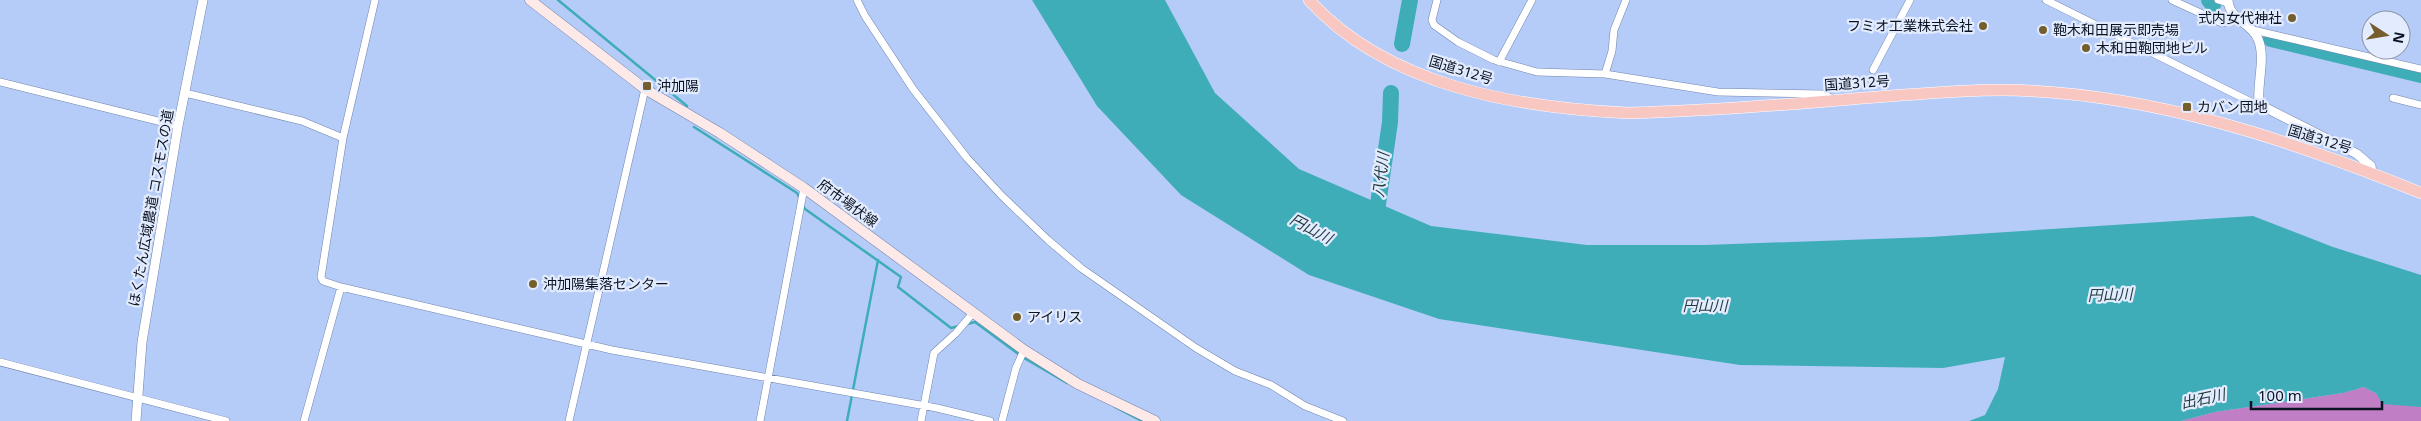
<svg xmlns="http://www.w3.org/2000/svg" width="2421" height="421" font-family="'Noto Sans','Noto Sans JP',sans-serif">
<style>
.green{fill:#c07ec4}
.water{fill:#3eadb8}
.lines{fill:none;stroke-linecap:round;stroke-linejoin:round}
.stream{stroke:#3eadb8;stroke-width:2.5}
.river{stroke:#3eadb8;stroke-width:16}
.minor-casing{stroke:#7084ad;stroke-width:8}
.tertiary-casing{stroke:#7084ad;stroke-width:10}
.secondary-casing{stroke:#7084ad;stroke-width:11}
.trunk-casing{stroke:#fff;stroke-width:12}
.minor{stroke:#fff;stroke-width:7}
.tertiary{stroke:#fff;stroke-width:9}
.secondary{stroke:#fdeae8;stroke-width:10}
.trunk{stroke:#f8c7c2;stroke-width:11}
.poi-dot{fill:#745e2e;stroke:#e3ecff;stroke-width:2}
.labels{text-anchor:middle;stroke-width:4.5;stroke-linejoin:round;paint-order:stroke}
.poi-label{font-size:14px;fill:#0b1221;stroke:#e3ecff;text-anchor:start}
.street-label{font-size:14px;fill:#0b1221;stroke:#e3ecff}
.water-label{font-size:15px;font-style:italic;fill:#233c3e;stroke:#e3ecff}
</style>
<rect width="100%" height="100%" fill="#b6ccf8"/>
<path class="green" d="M2364,387L2377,394L2421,407V421H2181L2215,412L2343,393Z"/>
<path class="water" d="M1032,0H1165L1215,93L1299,169L1431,226L1587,245H1706L1930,237L2253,216L2333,247L2421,275V407L2382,404L2377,394L2364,387L2343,393L2215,412L2181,421H1969L1985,415L1998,389L2005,357L1943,368L1740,365L1439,319L1309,275L1181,195L1097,106Z"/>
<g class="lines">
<path class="stream" d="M558,0L687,106
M694,127L797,193L800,199
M802,204L805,209L901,277L898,287L951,328L959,326
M967,324L975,322L1024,358L1067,383
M1115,407L1142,421
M847,421L878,260"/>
<path class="river" d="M2209,0L2213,5
M2271,39L2421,75
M1402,44L1410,0
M1375,225L1390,122L1391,93"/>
<defs>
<path id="minor" d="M375,0L343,138L321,277L323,281L341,287L612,350L937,408L990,421
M857,0L865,16L913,89L967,158L1002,196L1048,240L1081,268L1196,348L1235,371L1271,385L1305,406L1343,421
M1437,0L1432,20L1434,25L1458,42L1494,60L1537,72L1605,74L1718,92L1824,94L1834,100
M2046,0L2251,102H2259
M2172,0L2222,23L2239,20
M2218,0L2228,3
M2253,30L2421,69
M1499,62L1532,0
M1873,70L1910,0
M1605,74L1612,51L1614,30L1626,0
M0,82L178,126
M185,93L302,121L343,138
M2393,98L2421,105
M0,362L226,421
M304,421L341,287
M569,421L645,89
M760,421L804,188
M921,421L934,353L956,333L973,313
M1002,421L1016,368L1024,350"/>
<path id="tertiary" d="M2228,0C2229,20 2252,23 2258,39C2266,57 2257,83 2259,102L2268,109L2357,154L2371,166L2372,173
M136,421L142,342L178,126L203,0"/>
<path id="secondary" d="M530,0L645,89L720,133L804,188L1024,350L1078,384L1155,421"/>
<path id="trunk" d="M1309,0C1387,86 1517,108 1628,113C1706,111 1785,105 1863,98C1909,95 1955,90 2001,90C2146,91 2288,139 2421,193"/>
</defs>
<use href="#minor" class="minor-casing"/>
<use href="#tertiary" class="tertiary-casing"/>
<use href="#secondary" class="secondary-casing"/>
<use href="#trunk" class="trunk-casing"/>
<use href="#minor" class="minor"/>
<use href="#tertiary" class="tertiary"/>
<use href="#secondary" class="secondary"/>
<use href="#trunk" class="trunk"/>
</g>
<g class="poi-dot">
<circle cx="2292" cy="18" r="5"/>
<circle cx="1983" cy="26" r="5"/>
<circle cx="2043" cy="30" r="5"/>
<circle cx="2086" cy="48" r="5"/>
<rect x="642" y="81" width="10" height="10" rx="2.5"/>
<rect x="2182" y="102" width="10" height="10" rx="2.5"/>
<circle cx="533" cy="284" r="5"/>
<circle cx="1017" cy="317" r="5"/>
</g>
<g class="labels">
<g class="poi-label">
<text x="2282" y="23" text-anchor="end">式内女代神社</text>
<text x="1973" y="31" text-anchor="end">フミオ工業株式会社</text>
<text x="2053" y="35">鞄木和田展示即売場</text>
<text x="2096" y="53">木和田鞄団地ビル</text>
<text x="657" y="91">沖加陽</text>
<text x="2197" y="112">カバン団地</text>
<text x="543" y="289">沖加陽集落センター</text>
<text x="1027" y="322">アイリス</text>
</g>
<g class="street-label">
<text transform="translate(1461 70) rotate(17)" y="5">国道312号</text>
<text transform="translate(1857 83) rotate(-4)" y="5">国道312号</text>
<text transform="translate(2320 139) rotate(17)" y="5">国道312号</text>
<text transform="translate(848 203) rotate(36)" y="5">府市場伏線</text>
<text transform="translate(151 208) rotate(-80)" y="5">ほくたん広域農道 コスモスの道</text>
</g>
<g class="water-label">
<text transform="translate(1381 175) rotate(-83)" y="5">八代川</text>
<text transform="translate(1311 229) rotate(28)" y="5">円山川</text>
<text transform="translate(2110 295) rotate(-2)" y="5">円山川</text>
<text x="1705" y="311">円山川</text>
<text transform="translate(2203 399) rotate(-12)" y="5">出石川</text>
</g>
</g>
<g transform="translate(2386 35) rotate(102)"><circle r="24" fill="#e3ecff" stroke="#8d95a6"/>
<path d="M0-4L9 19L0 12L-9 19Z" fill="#745e2e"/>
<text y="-8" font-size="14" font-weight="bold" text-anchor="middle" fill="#0b1221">N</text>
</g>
<path d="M2251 401v8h131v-8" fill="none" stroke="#0b1221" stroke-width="2.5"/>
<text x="2258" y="401" font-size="15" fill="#0b1221" stroke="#e3ecff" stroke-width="4" paint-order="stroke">100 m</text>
</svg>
